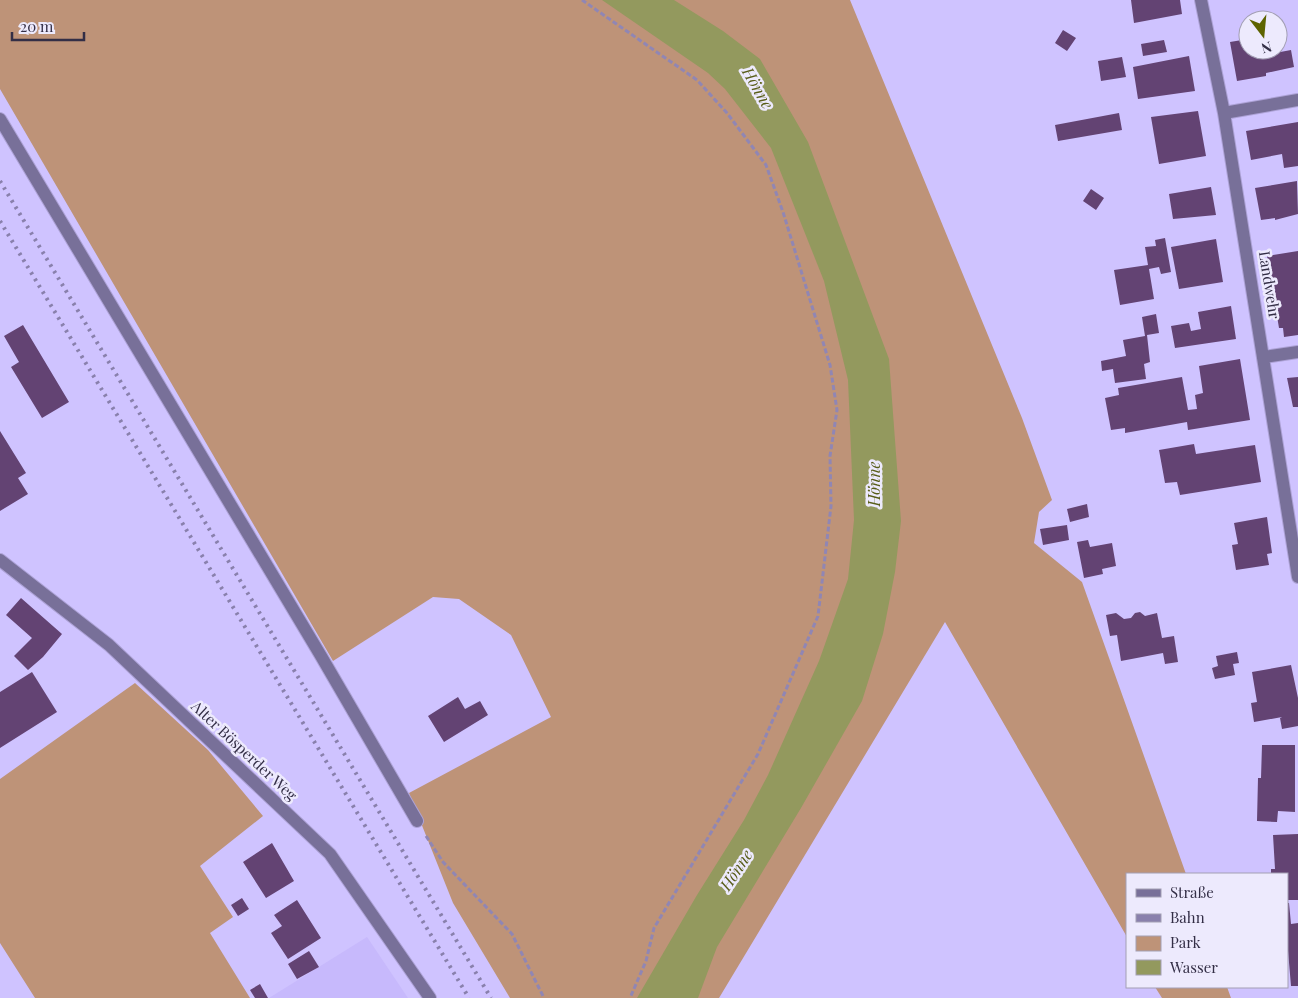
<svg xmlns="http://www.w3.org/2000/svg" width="1298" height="998" font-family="'Playfair Display',serif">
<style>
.built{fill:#c7b9fc}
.green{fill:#be9378}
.water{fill:#93995e}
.building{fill:#634373}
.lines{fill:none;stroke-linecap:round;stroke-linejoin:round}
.minor-casing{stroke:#ada2d6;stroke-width:14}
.path{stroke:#9086b4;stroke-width:3;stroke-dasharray:5 2.5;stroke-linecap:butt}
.minor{stroke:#787099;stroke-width:12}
.rail{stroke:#8980ac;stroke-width:4;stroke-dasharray:2.5 5;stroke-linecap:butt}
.labels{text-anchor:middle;stroke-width:5;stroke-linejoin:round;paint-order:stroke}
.street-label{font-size:15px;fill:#332e46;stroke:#edeafd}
.water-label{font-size:16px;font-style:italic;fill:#585d19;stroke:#edeafd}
</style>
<rect width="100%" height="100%" fill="#cfc3ff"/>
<path class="built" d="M367,937L408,998H269Z"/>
<path class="green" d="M0,0H850L1022,418L1052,500L1039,512L1034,543L1082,582L1186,874H1127V937L945,622L719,998H510L453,903L409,793L551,717L511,635L459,599L433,597L333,661L0,89Z
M135,683L208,750L263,816L200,866L233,917L210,933L250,998H35L0,943V779Z
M1155,987H1227L1231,998H1162Z"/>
<path class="water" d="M602,0H674L723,31L760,59L808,142L889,359L901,521L895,572L883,634L862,701L801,808L717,947L698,998H637L697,895L744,820L768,775L819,661L848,579L854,520L848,380L824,281L771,148L725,89L708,73Z"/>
<path class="building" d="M1131,0H1180L1182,14L1134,23Z
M1063,30L1076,38L1067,51L1055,43Z
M1248,39V50H1274L1275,53L1291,50L1294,67L1266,73V76L1237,81L1230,42Z
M1164,40L1167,52L1143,56L1141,44Z
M1189,56L1195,91L1138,99L1133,67Z
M1122,57L1126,77L1101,81L1098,61Z
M1198,111L1206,156L1159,164L1151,117Z
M1119,113L1122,130L1058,141L1055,125Z
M1298,122V166L1284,168L1282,154L1251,160L1246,131Z
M1297,181L1298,214L1275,220V218L1261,220L1255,188Z
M1211,187L1216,215L1173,219L1169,194Z
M1091,189L1104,198L1096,210L1083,201Z
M1165,238L1171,272L1161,274L1159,267L1149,269L1154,299L1120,305L1114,270L1148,265L1145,247L1156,246L1155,240Z
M1216,239L1223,282L1179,289L1171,247Z
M1298,251V335L1284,337L1283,328H1279L1267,256Z
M1231,306L1236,339L1175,348L1171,326L1189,323L1191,331L1201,329L1198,312Z
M1156,314L1159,333L1147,335L1150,362L1144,364L1146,379L1115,383L1113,369L1102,371L1101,361L1126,356L1123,340L1145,336L1142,317Z
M23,325L69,402L42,418L11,367L19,362L4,336Z
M1240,359L1250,420L1188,430L1187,422L1125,433V428L1111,430L1105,398L1119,395L1118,388L1182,377L1188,410L1197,409L1195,395L1203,393L1199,366Z
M1298,377V407H1293L1287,378Z
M0,431L26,473L18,478L28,494L0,511Z
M1194,444L1196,454L1255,445L1261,482L1180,495L1177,482L1165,483L1159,450Z
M1087,504L1089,517L1070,522L1067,509Z
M1267,517L1272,553L1267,554L1269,565L1236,570L1232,545L1238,544L1234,523Z
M1067,525L1069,540L1043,545L1040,529Z
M1088,540L1090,547L1112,543L1116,566L1102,569L1103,574L1084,578L1077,542Z
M21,598L62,634L43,657L28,670L14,656L32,638L6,615Z
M1140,612L1145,616L1157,613L1162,638L1174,636L1178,662L1165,664L1163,653L1121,661L1117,635L1110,636L1106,615L1116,613L1124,619L1131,618L1135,613Z
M1237,652L1239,663L1233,664L1235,675L1215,679L1212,668L1218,666L1216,656Z
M1291,665L1298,698V726L1282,729L1280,718L1282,717L1254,722L1251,703L1257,702L1252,672Z
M32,672L57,712L0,748V692Z
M458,697L465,709L480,701L488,715L444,742L428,716Z
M1262,745H1295V812L1278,811L1277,822L1257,821L1258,778H1261Z
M1298,834V900H1287V874H1271V869H1275L1273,835Z
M272,843L294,881L266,898L243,862Z
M242,898L249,909L238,916L231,905Z
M297,900L321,938L288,959L271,933L282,926L274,915Z
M1287,903H1289L1291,924L1298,923V986H1291L1287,939Z
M309,951L319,967L297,979L288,964Z
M260,984L268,998H255L250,990Z"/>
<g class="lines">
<defs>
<path id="minor" d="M1201,0L1224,113L1298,577
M1224,113L1298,100
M0,119L321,656L417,821
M1264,357L1298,352
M0,560L109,645L330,854L430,998"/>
</defs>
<use href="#minor" class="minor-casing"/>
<path class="path" d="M582,0L697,80L727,113L766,165L783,212L830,365L837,410L830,456L831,506L818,616L758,754L654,928L646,961L630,998
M426,836L443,862L512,934L544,998"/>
<use href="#minor" class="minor"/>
<path class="rail" d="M0,181L491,998
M0,221L469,998"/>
</g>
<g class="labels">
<g class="street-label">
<text transform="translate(1269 285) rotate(81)" y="5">Landwehr</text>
<text transform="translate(244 751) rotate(43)" y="5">Alter Bösperder Weg</text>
</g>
<g class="water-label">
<text transform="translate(758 88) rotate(60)" y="6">Hönne</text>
<text transform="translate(874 484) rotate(-90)" y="6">Hönne</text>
<text transform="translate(736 870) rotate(-57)" y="6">Hönne</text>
</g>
</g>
<rect x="1126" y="873" width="162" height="115" fill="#edeafd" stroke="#a39fb4"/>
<rect x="1136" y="889" width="25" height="8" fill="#787099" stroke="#a39fb4"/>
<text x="1170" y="898" font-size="15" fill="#332e46">Straße</text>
<rect x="1136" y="914" width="25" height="8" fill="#8980ac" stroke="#a39fb4"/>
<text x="1170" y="923" font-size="15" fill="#332e46">Bahn</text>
<rect x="1136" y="936" width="25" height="15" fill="#be9378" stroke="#a39fb4"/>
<text x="1170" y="948" font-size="15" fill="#332e46">Park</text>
<rect x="1136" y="960" width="25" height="15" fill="#93995e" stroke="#a39fb4"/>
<text x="1170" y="973" font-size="15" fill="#332e46">Wasser</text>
<g transform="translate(1263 35) rotate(164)"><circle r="24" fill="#edeafd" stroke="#a39fb4"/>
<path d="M0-4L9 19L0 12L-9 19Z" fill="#5d6300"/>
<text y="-8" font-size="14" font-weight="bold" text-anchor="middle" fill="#332e46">N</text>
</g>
<path d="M12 32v8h72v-8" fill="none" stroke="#332e46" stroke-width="2.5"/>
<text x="20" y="32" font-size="15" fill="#332e46" stroke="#edeafd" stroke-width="4" paint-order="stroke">20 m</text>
</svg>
